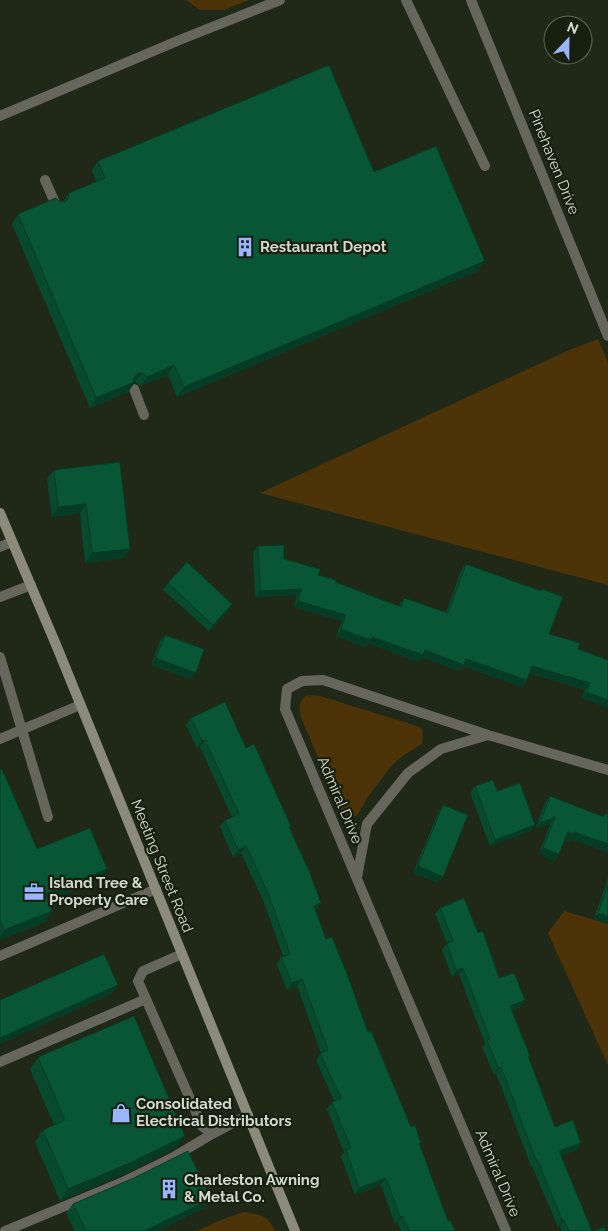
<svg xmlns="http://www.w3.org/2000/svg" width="608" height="1231" font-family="Raleway,sans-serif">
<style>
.green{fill:#4d3308}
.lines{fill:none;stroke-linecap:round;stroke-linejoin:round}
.lane{stroke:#67665d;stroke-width:10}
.street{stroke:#67665d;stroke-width:10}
.secondary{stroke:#8c8b7b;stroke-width:10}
.wall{fill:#074a2e}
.shaded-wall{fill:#063c25}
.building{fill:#085635;stroke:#063c25}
.labels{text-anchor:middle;stroke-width:4.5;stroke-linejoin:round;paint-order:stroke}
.street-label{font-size:15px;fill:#d3d9ce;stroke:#171f0e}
.poi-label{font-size:15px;font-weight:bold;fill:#d3d9ce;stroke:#171f0e;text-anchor:start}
</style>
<rect width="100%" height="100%" fill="#202917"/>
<path class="green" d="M186,0H249L224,10H200Z
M598,339L608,362V585L260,493L567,351Z
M307,695L320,696L417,726L422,729L423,738L422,744L404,755L392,765L367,798L360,811L356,816H348L340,810L301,717C299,707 298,702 307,695Z
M564,911L608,924V1065L548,933Z
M244,1212C260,1215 268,1215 275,1231H197L223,1219Z"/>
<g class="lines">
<path class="lane" d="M406,0L485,166
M0,116L182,39L280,0
M45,180L56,205
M134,389L144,415
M0,547L12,542
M0,597L31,585
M0,657L48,817
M0,739L80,705
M182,954L143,971L138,981L202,1126L212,1134L248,1115
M0,956L156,889
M0,1062L146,999
M5,1231L125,1181L172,1158L212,1134"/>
<path class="street" d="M471,0L608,336
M357,877L367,824L408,773L441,749L488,735
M506,1231L285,709L287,689L302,681L323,680L488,735L608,770"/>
<path class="secondary" d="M0,513L57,647L295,1231"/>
</g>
<path class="wall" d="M98,161L374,172L478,271L177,397L168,375L140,386L136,382H134L128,392L90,408L12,224L18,214L59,201L63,202L69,193L96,182L92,170Z
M54,470L130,549L124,558L85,563L80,513L52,517L47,479Z
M258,546L318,575L399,606L404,598L446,613L461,570L466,564L541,591L542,589L549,634L578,649L608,708L582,698L585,690L529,673L527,680L522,687L463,666L459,671L422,657L419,662L368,643L365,647L336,636L342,621L294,607L297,595L255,597L253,552Z
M168,583L228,611L209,631L163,590Z
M165,635L191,679L151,665L160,641Z
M191,718L246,748L291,826L290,828L321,903L315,910L326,939L411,1127L421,1143L420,1145L448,1221L455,1231H401L398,1223L395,1224L381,1185L355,1195L341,1157L344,1152L327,1109L332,1102L334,1101L316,1060L321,1053L297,986L287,990L277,964L281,957L283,956L263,900L241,853L233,857L220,827L225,820L232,817L200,747L197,748L186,725Z
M0,770L37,849L107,869L99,880L48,901L52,911L45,922L0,940Z
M475,786L535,825L530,831L490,846L470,793Z
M550,796L603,817L606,813L608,852L570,839L569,841L565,840L555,861L539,854L550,824L535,829L545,803Z
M443,805V877L438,883L413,873L439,811Z
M608,878V924L594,919Z
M440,908L478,933L499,978L525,1000L520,1007L512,1010L530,1056L529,1058L555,1127L581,1143L577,1150L561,1155L592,1231H562L560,1226L558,1227L532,1166H531L496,1073L494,1075L482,1047L485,1044L459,974L452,977L442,950L447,943L435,914Z
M38,1057L177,1147L122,1175L60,1201L35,1142L43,1130L54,1125L30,1069Z
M73,1204L204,1208L157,1231H75L66,1213Z"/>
<path class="shaded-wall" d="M485,261L478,271L177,397L184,387Z
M174,365L168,375L140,386L147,377Z
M138,373H142L128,392L90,408L96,398Z
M86,504L80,513L52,517L58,507Z
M130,549L124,558L85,563L92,553Z
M302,589L297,595L255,597L260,591Z
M298,601L346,615L342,621L294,607Z
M232,604L228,611L209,631L213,625Z
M341,629L425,650L466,659L527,680L522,687L463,666L459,671L422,657L419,662L368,643L365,647L336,636Z
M156,658L196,673L191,679L151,665Z
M532,666L590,683L585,690L527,672Z
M587,692L608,700V708L582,698Z
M205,740L200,747L197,748L202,741Z
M555,817L550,824L535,829L540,823Z
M535,825L530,831L490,846L495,840Z
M568,832H574L608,844V852L570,839L569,841L563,839Z
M246,846L241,853L233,857L238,850Z
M543,848L559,854L555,861L539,854Z
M418,866L443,877L438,883L413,873Z
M107,869L99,880L37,905L45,894Z
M321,903L316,910L309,913L314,906Z
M52,911L45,922L0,940V936L4,930Z
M598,913L608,916V924L594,919Z
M463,968L459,974L452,977L456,970Z
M302,979L297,986L287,990L292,983Z
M118,985L111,994L0,1044V1038Z
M525,1000L520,1007L506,1012L510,1006Z
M501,1067L496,1073L494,1075L498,1068Z
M185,1136L177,1147L122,1175L60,1201L68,1189Z
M581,1143L577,1150L555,1158L559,1151Z
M386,1178L381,1185L355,1195L359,1188Z
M211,1199L204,1208L157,1231H144Z
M402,1216L398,1223L395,1224L400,1217Z
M562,1220H564L560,1226L558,1227Z"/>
<path class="building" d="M329,65L374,172L436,146L485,261L184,387L174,365L147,377L142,373H138L134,378V382L96,398L18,214L56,198L59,201L65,202L68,199L69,193L105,178L98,161Z
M120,462L130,549L92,553L86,504L58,507L54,470Z
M284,545V559L320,569L318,575L336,580L335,582L401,607L404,598L448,613L466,564L541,591L542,589L563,597L549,634L580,643L578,649L608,660V700L587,692L590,683L532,666L527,680L466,659L464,665L425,650L423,655L372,637L370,640L341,629L346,615L298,601L302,589L260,591L258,546Z
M187,562L232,604L213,625L168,583Z
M165,635L204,649L196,673L156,658Z
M225,702L246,748L254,744L291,826L289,827L310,873L321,903L314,906L326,939L332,937L347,974L368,1032L371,1031L411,1127L415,1125L421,1143H419L448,1221L450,1220L455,1231H410L402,1216L400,1217L386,1178L359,1188L346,1150L351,1148L332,1102L341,1098L320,1053L328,1050L302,979L292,983L281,957L290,954L268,893L246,846L238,850L225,820L239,814L205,740L202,741L191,718Z
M2,769L37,849L90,828L107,869L45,894L52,911L4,930L0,920V770Z
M493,780L497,791L520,783L535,825L495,840L475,786Z
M550,796L604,817L606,813L608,814V844L574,832V834L568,832L559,854L543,848L555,817L540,823Z
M443,805L468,815L443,877L418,866Z
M608,885V916L598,913Z
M464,898L478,933L483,931L499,978L514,973L525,1000L510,1006L530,1056H528L555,1127L573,1120L581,1143L559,1151L592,1231H569L564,1220H562L537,1159L536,1160L501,1067L498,1068L487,1040L490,1039L463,968L456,970L447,943L453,941L440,908Z
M104,954L118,985L0,1038V1000Z
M134,1016L185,1136L130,1163L68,1189L43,1130L65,1120L38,1057Z
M188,1151L211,1199L144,1231H86L73,1204L134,1178Z
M604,1227L606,1231H594Z"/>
<defs>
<symbol id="building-bare" viewBox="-9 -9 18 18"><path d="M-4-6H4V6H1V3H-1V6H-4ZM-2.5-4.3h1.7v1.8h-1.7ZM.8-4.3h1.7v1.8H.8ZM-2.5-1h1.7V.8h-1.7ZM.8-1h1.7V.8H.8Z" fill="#9ab5fd" stroke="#171f0e" stroke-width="2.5" paint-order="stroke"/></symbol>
<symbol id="office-bare" viewBox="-9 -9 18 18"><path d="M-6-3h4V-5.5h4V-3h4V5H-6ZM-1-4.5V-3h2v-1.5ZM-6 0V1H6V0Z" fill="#9ab5fd" stroke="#171f0e" stroke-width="2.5" paint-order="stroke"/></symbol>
<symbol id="shop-bare" viewBox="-9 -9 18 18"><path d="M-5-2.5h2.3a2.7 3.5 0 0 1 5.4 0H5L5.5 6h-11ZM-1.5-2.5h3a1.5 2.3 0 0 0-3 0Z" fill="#9ab5fd" stroke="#171f0e" stroke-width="2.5" paint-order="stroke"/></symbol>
</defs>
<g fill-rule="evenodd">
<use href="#building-bare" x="231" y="233" width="28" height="28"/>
<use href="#office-bare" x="20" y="878" width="28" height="28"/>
<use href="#shop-bare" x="107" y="1099" width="28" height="28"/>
<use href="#building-bare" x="155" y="1175" width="28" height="28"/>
</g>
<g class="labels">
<g class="street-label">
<text transform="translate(554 162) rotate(68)" y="5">Pinehaven Drive</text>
<text transform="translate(340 800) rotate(67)" y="5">Admiral Drive</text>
<text transform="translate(162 866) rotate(68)" y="5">Meeting Street Road</text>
<text transform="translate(498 1173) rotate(67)" y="5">Admiral Drive</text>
</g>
<g class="poi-label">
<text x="260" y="252">Restaurant Depot</text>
<text x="49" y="888">Island Tree &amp;<tspan x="49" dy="17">Property Care</tspan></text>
<text x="136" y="1109">Consolidated<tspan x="136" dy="17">Electrical Distributors</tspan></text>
<text x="184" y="1185">Charleston Awning<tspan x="184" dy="17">&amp; Metal Co.</tspan></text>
</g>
</g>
<g transform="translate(568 40) rotate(22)"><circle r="24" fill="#171f0e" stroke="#62695b"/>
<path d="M0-4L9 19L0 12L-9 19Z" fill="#9ab5fd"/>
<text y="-8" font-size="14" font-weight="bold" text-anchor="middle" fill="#d3d9ce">N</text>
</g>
</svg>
